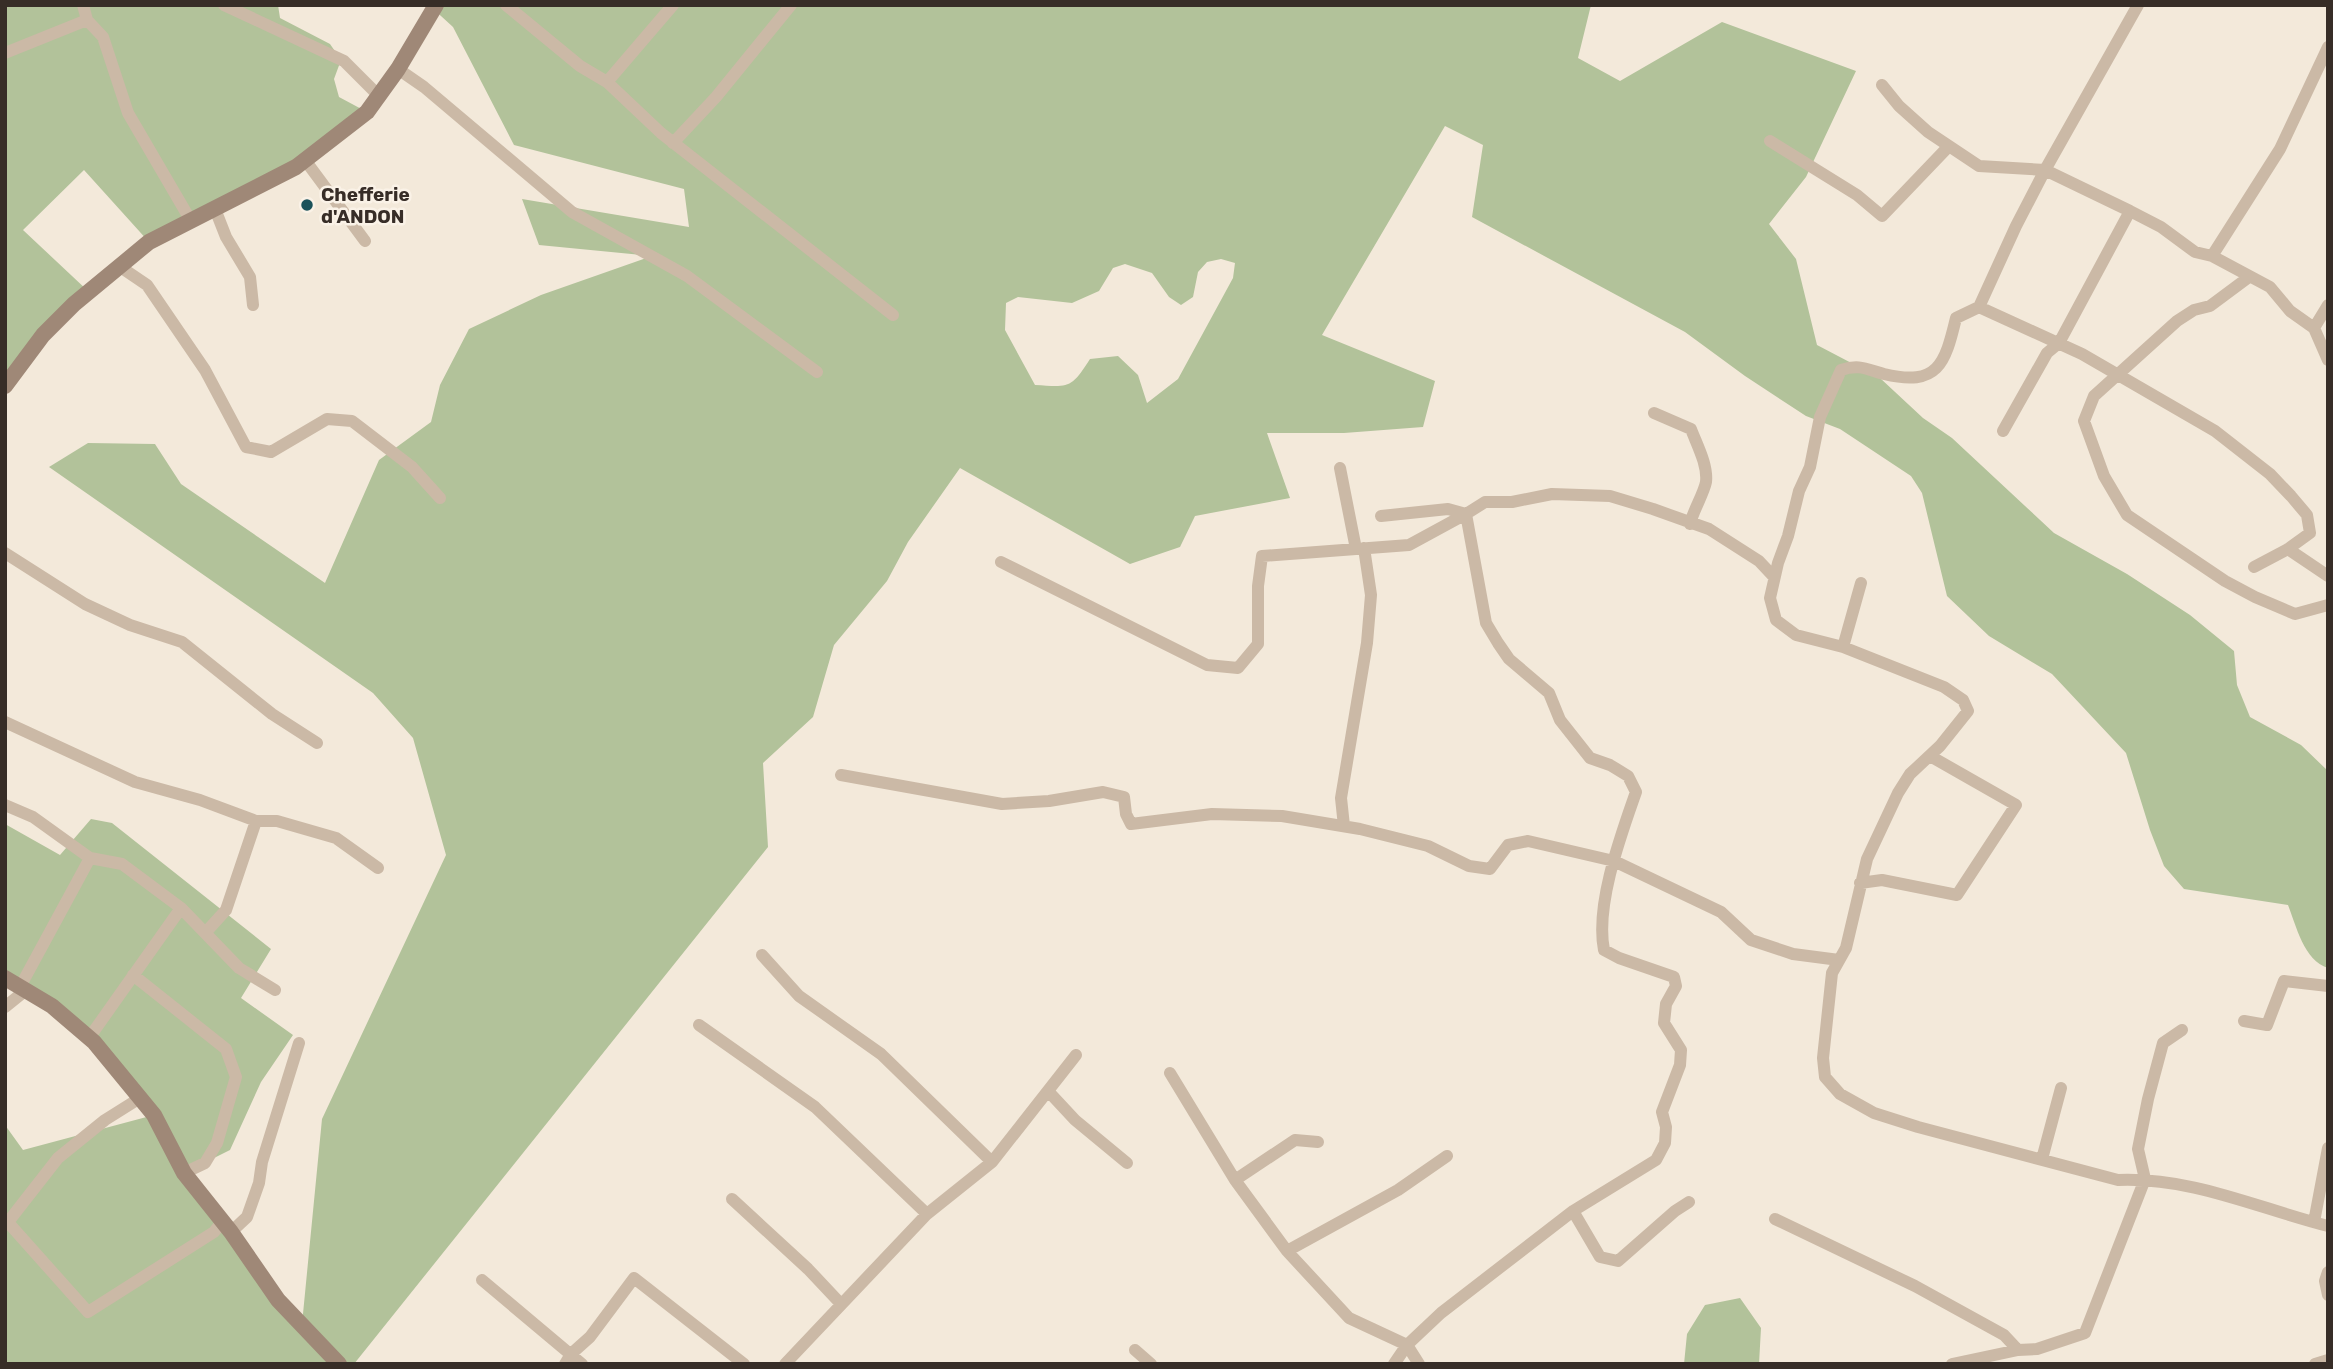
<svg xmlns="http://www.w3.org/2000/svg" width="2333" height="1369" font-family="Rubik,sans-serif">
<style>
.green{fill:#b2c29a;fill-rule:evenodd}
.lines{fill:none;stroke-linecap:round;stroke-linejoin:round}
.street{stroke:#cbb9a6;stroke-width:12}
.secondary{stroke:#9f8877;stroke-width:16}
.poi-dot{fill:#1b525a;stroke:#faf2e7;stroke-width:2.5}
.labels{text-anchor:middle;stroke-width:5;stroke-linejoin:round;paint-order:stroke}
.poi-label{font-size:19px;font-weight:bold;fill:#372d27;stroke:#faf2e7;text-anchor:start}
</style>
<rect width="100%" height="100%" fill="#f3e9da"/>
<path class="green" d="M5,5H278L280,18L330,44L341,60L334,79L339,97L367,112L296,167L149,242L84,170L23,230L88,291L5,386Z
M429,5H1591L1578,58L1620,81L1722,22L1856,71L1806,177L1769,224L1796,259L1817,345L1880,378L1923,418L1952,438L2054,533L2127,574L2190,615L2234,651L2237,685L2250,717L2301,745L2328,771V968C2304,961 2296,925 2288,905L2184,889L2164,866L2150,830L2126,753L2052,674L1989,636L1947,596L1922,493L1911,476L1840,429L1806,416L1745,376L1685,332L1472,217L1483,145L1445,126L1322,335L1435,381L1423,427L1344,433H1267L1290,498L1195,516L1180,547L1130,564L960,468L908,542L887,581L834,645L813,717L763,763L768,847L354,1364H5V1125L23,1150L154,1115L94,1042L5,978V824L60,855L91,819L112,823L271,949L241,998L293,1035L261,1082L230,1150L184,1173L302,1324L322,1119L446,855L413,738L373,693L49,467L88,443L155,444L181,484L325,583L379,460L431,422L440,385L469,329L541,295L652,256L539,245L522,199L689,227L684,189L514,145L453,27ZM1221,259L1235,263L1233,278L1178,379L1147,403L1138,375L1118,356L1090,359C1071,389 1069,387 1035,385L1005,330L1006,303L1018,297L1072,303L1099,291L1113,268L1125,264L1152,273L1169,297L1181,305L1193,297L1198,272L1207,262Z
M1740,1298L1761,1328L1759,1364H1684L1687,1334L1705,1305Z"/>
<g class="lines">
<path class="street" d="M83,5L87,20L103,37L128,113L191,221
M224,5L344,61L380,97
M506,5L580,66L607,82L661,133L893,315
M2138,5L2045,170L2016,226L1979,307L1956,318C1945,364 1938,387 1884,374C1866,369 1859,364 1841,370L1820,417L1810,467L1799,491L1788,536L1778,563L1770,598L1776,620L1796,635L1843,647L1944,687L1963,700L1968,711L1940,746L1910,774L1898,793L1867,859L1846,948L1832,973L1823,1058L1825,1077L1840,1094L1874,1113L1918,1127L2118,1180C2192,1177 2257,1208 2328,1226
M5,53L87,20
M398,69L424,87L572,212L687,276L817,372
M607,82L673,5
M1882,85L1899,106L1928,132L1979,166L2045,170L2130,211L2161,227L2195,252L2212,256L2270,287L2290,311L2314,328L2328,360
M1770,141L1857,195L1882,216L1949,146
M673,143L716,97L791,5
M305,160L365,241
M215,209L226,237L250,277L253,305
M2212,256L2280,149L2328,47
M119,266L147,285L205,370L246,447L271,452L327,419L352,421L412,467L440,498
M2249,277L2210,306L2194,310L2177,321L2094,396L2084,421L2104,476L2127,515L2225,581L2255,597L2295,614L2328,605
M1979,307L2082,354L2215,431L2270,474L2291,496L2307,515L2310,533L2288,549L2254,567
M2314,328L2328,305
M1654,413L1691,429C1697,445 1708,465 1706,482C1704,493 1693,511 1690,524
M2003,431L2047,353L2059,343L2130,211
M1340,468L1356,549
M1381,516L1448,509L1466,514
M2288,549L2328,576
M5,553L85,604L130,625L182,642L272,714L317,743
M1001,562L1207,665L1238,668L1258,644V586L1262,556L1409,545L1466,514
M1843,647L1861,583
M5,722L135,782L200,800L256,821H277L336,838L378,868
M841,775L1002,804L1049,801L1103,792L1124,797L1126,814L1131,824L1212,814L1282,816L1360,829L1428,846L1469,866L1490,869L1508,845L1528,841L1614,861L1721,912L1751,940L1793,954L1839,960
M5,805L33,817L90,858L122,864L181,908L239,968L275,990
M1344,826L1341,798L1367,643L1371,595L1364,548
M1860,883L1882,880L1957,895L2016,805L1930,756
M206,932L226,910L256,821
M762,955L799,996L881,1054L992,1162
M133,975L226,1049L236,1077L217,1143L205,1163L184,1173
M20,987L90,858
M5,1007L26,990
M2244,1021L2267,1025L2284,981L2328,986
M699,1025L815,1107L927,1214
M89,1038L181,908
M1170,1073L1235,1180L1287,1251L1349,1318L1407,1345L1419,1364
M1048,1091L1075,1120L1127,1163
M2042,1159L2061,1088
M1235,1180L1295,1140L1318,1142
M732,1199L808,1269L840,1303
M1573,1211L1600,1257L1618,1261L1675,1211L1689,1202
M5,1219L88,1312L214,1232L222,1222
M1775,1219L1915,1286L2004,1335L2018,1350
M8,1222L58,1158L105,1120L140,1098
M2314,1222L2328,1148
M231,1232L247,1217L259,1183L262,1162L299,1043
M1287,1251L1398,1190L1447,1156
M2328,1272L2325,1281L2328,1295
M482,1280L582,1364
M1135,1350L1151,1364
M565,1364L571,1354L590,1337L634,1278L744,1364
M785,1364L927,1214L992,1162L1076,1055
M1394,1364L1407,1345L1441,1313L1573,1211L1656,1160L1665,1143L1666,1127L1662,1112L1680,1065L1681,1050L1664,1023L1666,1004L1676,986L1674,977L1619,958L1604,950C1595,905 1621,835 1636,792L1628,776L1610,765L1590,758L1560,720L1549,693L1509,659L1498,643L1486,623L1466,514L1485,502H1512L1552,494L1610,496L1653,509L1709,529L1759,561L1774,577
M1952,1364L2018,1350L2037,1349L2085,1333L2145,1179L2138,1149L2148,1099L2163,1043L2182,1030
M2315,1364L2328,1360"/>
<path class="secondary" d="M5,386L43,335L74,304L149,242L296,167L367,112L398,69L436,5
M5,978L52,1006L94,1042L154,1115L184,1173L231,1232L278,1300L339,1364"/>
</g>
<circle class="poi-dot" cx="307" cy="205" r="7"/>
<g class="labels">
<g class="poi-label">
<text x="321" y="201">Chefferie<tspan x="321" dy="22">d'ANDON</tspan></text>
</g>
</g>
<rect width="2333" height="1369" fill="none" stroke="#372d27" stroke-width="14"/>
</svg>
